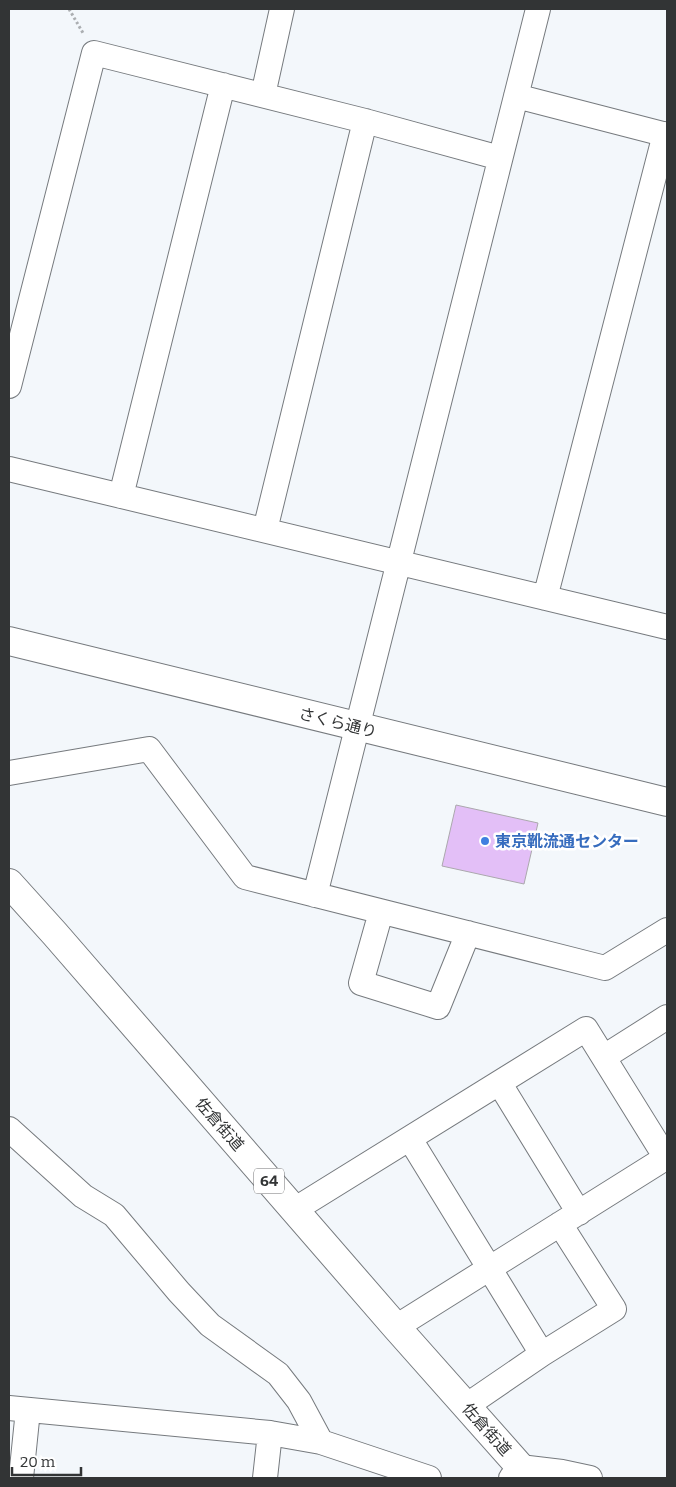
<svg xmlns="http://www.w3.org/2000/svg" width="676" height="1487" font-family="Bitter,'Noto Sans JP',serif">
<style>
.building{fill:#e3bff7;stroke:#aba8ad}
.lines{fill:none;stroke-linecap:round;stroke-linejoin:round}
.minor-casing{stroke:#767a7e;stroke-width:26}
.tertiary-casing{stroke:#767a7e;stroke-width:30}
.primary-casing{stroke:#767a7e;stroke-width:30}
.path{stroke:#abaeb1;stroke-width:3;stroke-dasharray:2.5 2.5;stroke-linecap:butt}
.minor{stroke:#fff;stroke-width:24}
.tertiary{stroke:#fff;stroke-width:28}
.primary{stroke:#fff;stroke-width:28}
.shop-dot{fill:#3f7fe0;stroke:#fff;stroke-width:2}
.labels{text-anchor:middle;stroke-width:5;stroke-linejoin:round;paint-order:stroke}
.shield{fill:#fff;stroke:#707172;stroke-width:1}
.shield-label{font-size:15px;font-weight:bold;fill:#323435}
.street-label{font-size:16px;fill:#323435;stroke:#fff}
.shop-label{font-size:16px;font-weight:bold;fill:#366cbe;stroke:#fff;text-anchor:start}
</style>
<rect width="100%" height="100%" fill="#f3f7fb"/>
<path class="building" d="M456,805L538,823L524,884L442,866Z"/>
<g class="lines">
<defs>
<path id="minor" d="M263,95L282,9
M516,96L667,135
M9,386L94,53L365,121L500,158
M9,469L667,627
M121,496L223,85
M265,530L365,121
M545,598L665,134
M9,773L149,749L245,877L605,968L667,930
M315,895L538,9
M381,912L361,983L438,1007L468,933
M604,1057L667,1017
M500,1084L579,1213
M9,1129L83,1196L114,1215L179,1292L210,1325L278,1374L299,1401L321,1442
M410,1139L542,1354
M294,1210L586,1029L666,1158
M396,1327L667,1157
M466,1406L542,1354L614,1309L560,1224
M9,1408L270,1433L321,1442L429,1478
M21,1478L28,1410
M265,1478L270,1433
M511,1478L520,1467L562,1472L590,1478"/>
<path id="tertiary" d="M9,641L667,802"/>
<path id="primary" d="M9,883L55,934L396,1327L530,1478"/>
</defs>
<use href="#minor" class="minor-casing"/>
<use href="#tertiary" class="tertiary-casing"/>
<use href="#primary" class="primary-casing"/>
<path class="path" d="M69,9L83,33"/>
<use href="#minor" class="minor"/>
<use href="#tertiary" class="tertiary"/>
<use href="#primary" class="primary"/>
</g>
<circle class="shop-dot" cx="485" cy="841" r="5"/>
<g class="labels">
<rect class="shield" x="254" y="1168.5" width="30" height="25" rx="4"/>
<g class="shield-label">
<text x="269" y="1186">64</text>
</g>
<g class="street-label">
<text transform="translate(338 722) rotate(14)" y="6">さくら通り</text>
<text transform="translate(220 1124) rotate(49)" y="6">佐倉街道</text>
<text transform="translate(487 1429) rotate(48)" y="6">佐倉街道</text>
</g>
<g class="shop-label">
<text x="495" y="847">東京靴流通センター</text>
</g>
</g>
<rect width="676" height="1487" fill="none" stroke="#323435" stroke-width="20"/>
<path d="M12 1467v8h69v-8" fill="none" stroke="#323435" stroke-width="2.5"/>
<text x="20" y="1467" font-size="15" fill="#323435" stroke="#ffffff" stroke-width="4" paint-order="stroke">20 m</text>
</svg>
